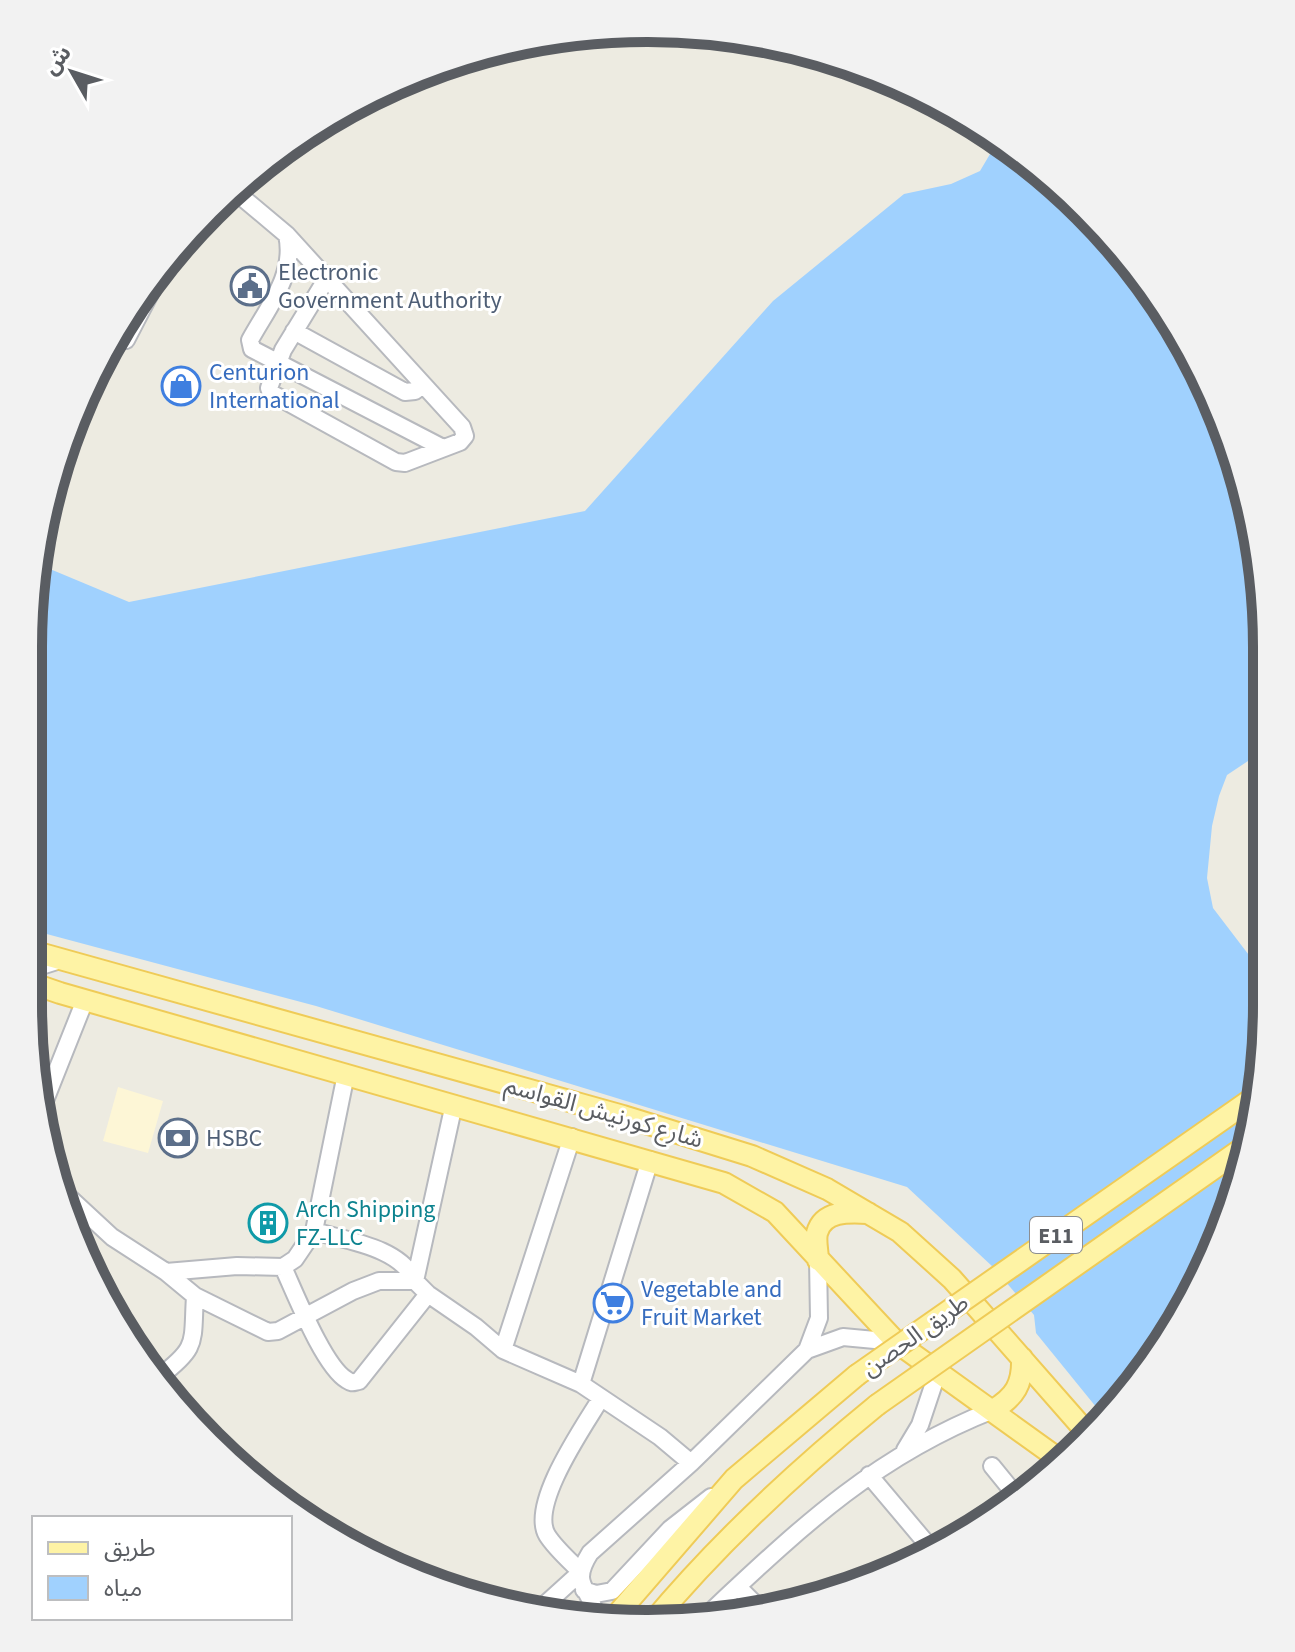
<svg xmlns="http://www.w3.org/2000/svg" width="1295" height="1652" font-family="'Source Sans 3','Noto Sans Arabic',sans-serif">
<style>
.commercial{fill:#fdf6d6}
.water{fill:#a0d1fe}
.lines{fill:none;stroke-linecap:round;stroke-linejoin:round}
.minor-casing{stroke:#b7b9be;stroke-width:20}
.major-casing{stroke:#efcb57;stroke-width:24}
.minor{stroke:#fff;stroke-width:16}
.major{stroke:#fef3a5;stroke-width:20}
.major-bridge-casing{stroke:#efcb57;stroke-width:24;stroke-linecap:butt}
.major-bridge{stroke:#fef3a5;stroke-width:20}
.labels{text-anchor:middle;stroke-width:6;stroke-linejoin:round;paint-order:stroke}
.shield{fill:#fff;stroke:#8c8e91;stroke-width:2}
.shield-label{font-size:22px;font-weight:bold;fill:#5a5d62}
.service-label{font-size:24px;fill:#4e5e75;stroke:#fff;text-anchor:start}
.shop-label{font-size:24px;fill:#366cbe;stroke:#fff;text-anchor:start}
.street-label{font-size:24px;fill:#5a5d62;stroke:#fff}
.culture-label{font-size:24px;fill:#0d838f;stroke:#fff;text-anchor:start}
.rim{fill:none;stroke:#5a5d62;stroke-width:10}
</style>
<rect width="100%" height="100%" fill="#edebe1"/>
<path class="commercial" d="M118,1087L163,1101L148,1153L103,1141Z"/>
<path class="water" d="M994,137L1025,156L1114,239L1184,338L1234,449L1266,607L1263,751L1227,775L1219,796L1212,826L1207,878L1213,908L1258,967L1255,1125L1220,1242L1139,1381L1105,1418L1036,1333L1034,1315L993,1267L907,1187L316,1006L28,929L29,607L38,564L129,602L585,511L773,301L904,194L951,184L980,171L993,149Z"/>
<g class="lines">
<defs>
<path id="minor" d="M237,193L287,235L462,427L465,436L460,442L405,463L396,462L271,393L269,388L283,350L327,278
M287,235C296,274 268,307 250,340L252,349L443,448
M294,331L405,392L415,391L422,384
M126,340L169,257
M28,970L60,960
M42,1108L85,1000
M58,1187L112,1237L166,1272L195,1296C192,1343 199,1347 159,1377
M314,1231C347,1241 400,1247 415,1281
M283,1267C295,1293 324,1367 347,1380C353,1384 353,1382 359,1381L428,1294
M166,1272L237,1266L283,1267L295,1259L314,1231L346,1074
M415,1281L454,1104
M195,1296L268,1332L278,1331L353,1291L379,1281H415L428,1294L476,1327L503,1350L581,1384L660,1437L691,1463
M503,1350L572,1137
M807,1350L819,1318L818,1260
M581,1384L650,1160
M905,1450L920,1425L937,1374
M992,1466L1018,1498
M869,1475L933,1551
M738,1587L760,1609
M584,1590L596,1594L612,1591L670,1529L711,1497
M539,1610L581,1572C570,1561 555,1548 547,1535C529,1504 585,1425 601,1398
M706,1616C798,1530 873,1457 993,1410
M595,1617C593,1587 568,1588 590,1553L691,1463L807,1350L843,1337L896,1342"/>
<path id="major" d="M28,950L623,1116L752,1156L827,1189L900,1232L952,1279L1089,1435
M28,982L60,993L724,1183L775,1212L896,1342L1063,1462
M818,1260C818,1252 815,1241 817,1233C823,1210 850,1212 868,1213
M993,1410C1015,1397 1023,1384 1022,1358
M613,1619L734,1479L857,1375
M651,1624C719,1542 795,1472 877,1405"/>
</defs>
<use href="#minor" class="minor-casing"/>
<use href="#major" class="major-casing"/>
<use href="#minor" class="minor"/>
<use href="#major" class="major"/>
<defs>
<path id="major-bridge" d="M857,1375L1256,1096
M877,1405L1250,1143"/>
</defs>
<use href="#major-bridge" class="major-bridge-casing"/>
<use href="#major-bridge" class="major-bridge"/>
</g>
<defs>
<symbol id="civic-ring" viewBox="-11 -11 22 22"><circle r="9.5" fill="#fff" stroke="#5c6f8a" stroke-width="1.5"/><path d="M-.6-6.5H3V-4.5H.6V-3L4-1V1h2V6H-6V1h2V-1L-.6-3ZM-1.2 2.5V6h2.4V2.5Z" fill="#5c6f8a"/></symbol>
<symbol id="shop-ring" viewBox="-11 -11 22 22"><circle r="9.5" fill="#fff" stroke="#3f7fe0" stroke-width="1.5"/><path d="M-5-2.5h2.3a2.7 3.5 0 0 1 5.4 0H5L5.5 6h-11ZM-1.5-2.5h3a1.5 2.3 0 0 0-3 0Z" fill="#3f7fe0"/></symbol>
<symbol id="bank-ring" viewBox="-11 -11 22 22"><circle r="9.5" fill="#fff" stroke="#5c6f8a" stroke-width="1.5"/><path d="M-6-4H6V4H-6ZM0-2.3a2.3 2.3 0 1 0 0 4.6a2.3 2.3 0 1 0 0-4.6Z" fill="#5c6f8a"/></symbol>
<symbol id="building-ring" viewBox="-11 -11 22 22"><circle r="9.5" fill="#fff" stroke="#0f9aa8" stroke-width="1.5"/><path d="M-4-6H4V6H1V3H-1V6H-4ZM-2.5-4.3h1.7v1.8h-1.7ZM.8-4.3h1.7v1.8H.8ZM-2.5-1h1.7V.8h-1.7ZM.8-1h1.7V.8H.8Z" fill="#0f9aa8"/></symbol>
<symbol id="supermarket-ring" viewBox="-11 -11 22 22"><circle r="9.5" fill="#fff" stroke="#3f7fe0" stroke-width="1.5"/><path d="M-6-5.5h2.5l.6 2H6L4.5 2H-2.5L-4.4-4H-6ZM-1.5 3.2a1.3 1.3 0 1 0 .1 0ZM3 3.2a1.3 1.3 0 1 0 .1 0Z" fill="#3f7fe0"/></symbol>
</defs>
<g fill-rule="evenodd">
<use href="#civic-ring" x="228" y="264" width="44" height="44"/>
<use href="#shop-ring" x="159" y="364" width="44" height="44"/>
<use href="#bank-ring" x="156" y="1116" width="44" height="44"/>
<use href="#building-ring" x="246" y="1201" width="44" height="44"/>
<use href="#supermarket-ring" x="591" y="1281" width="44" height="44"/>
</g>
<g class="labels">
<rect class="shield" x="1030" y="1217" width="52" height="36" rx="6"/>
<g class="shield-label">
<text x="1056" y="1243">E11</text>
</g>
<g class="service-label">
<text x="278" y="280">Electronic<tspan x="278" dy="28">Government Authority</tspan></text>
<text x="206" y="1146">HSBC</text>
</g>
<g class="shop-label">
<text x="209" y="380">Centurion<tspan x="209" dy="28">International</tspan></text>
<text x="641" y="1297">Vegetable and<tspan x="641" dy="28">Fruit Market</tspan></text>
</g>
<g class="street-label">
<text transform="translate(604 1112) rotate(16)" y="8">شارع كورنيش القواسم</text>
<text transform="translate(915 1335) rotate(-35)" y="8">طريق الحصن</text>
</g>
<g class="culture-label">
<text x="296" y="1217">Arch Shipping<tspan x="296" dy="28">FZ-LLC</tspan></text>
</g>
</g>
<path d="M0 0H1295V1652H0ZM647 42H648A605 605 0 0 1 1253 647V1005A605 605 0 0 1 648 1610H647A605 605 0 0 1 42 1005V647A605 605 0 0 1 647 42Z" fill="#f2f2f2" fill-rule="evenodd"/>
<path class="rim" d="M647 42H648A605 605 0 0 1 1253 647V1005A605 605 0 0 1 648 1610H647A605 605 0 0 1 42 1005V647A605 605 0 0 1 647 42Z"/>
<rect x="32" y="1516" width="260" height="104" fill="#ffffff" stroke="#bdbec0" stroke-width="2"/>
<rect x="48" y="1542" width="40" height="12" fill="#fef3a5" stroke="#bdbec0" stroke-width="2"/>
<text x="104" y="1556" font-size="24" fill="#5a5d62">طريق</text>
<rect x="48" y="1576" width="40" height="24" fill="#a0d1fe" stroke="#bdbec0" stroke-width="2"/>
<text x="104" y="1596" font-size="24" fill="#5a5d62">مياه</text>
<g transform="translate(72 72) rotate(309)" stroke="#ffffff" stroke-width="6" paint-order="stroke">
<path d="M0-6L14 30L0 20L-14 30Z" fill="#5a5d62"/>
<text y="-12" font-size="22" font-weight="bold" text-anchor="middle" fill="#5a5d62">ش</text>
</g>
</svg>
